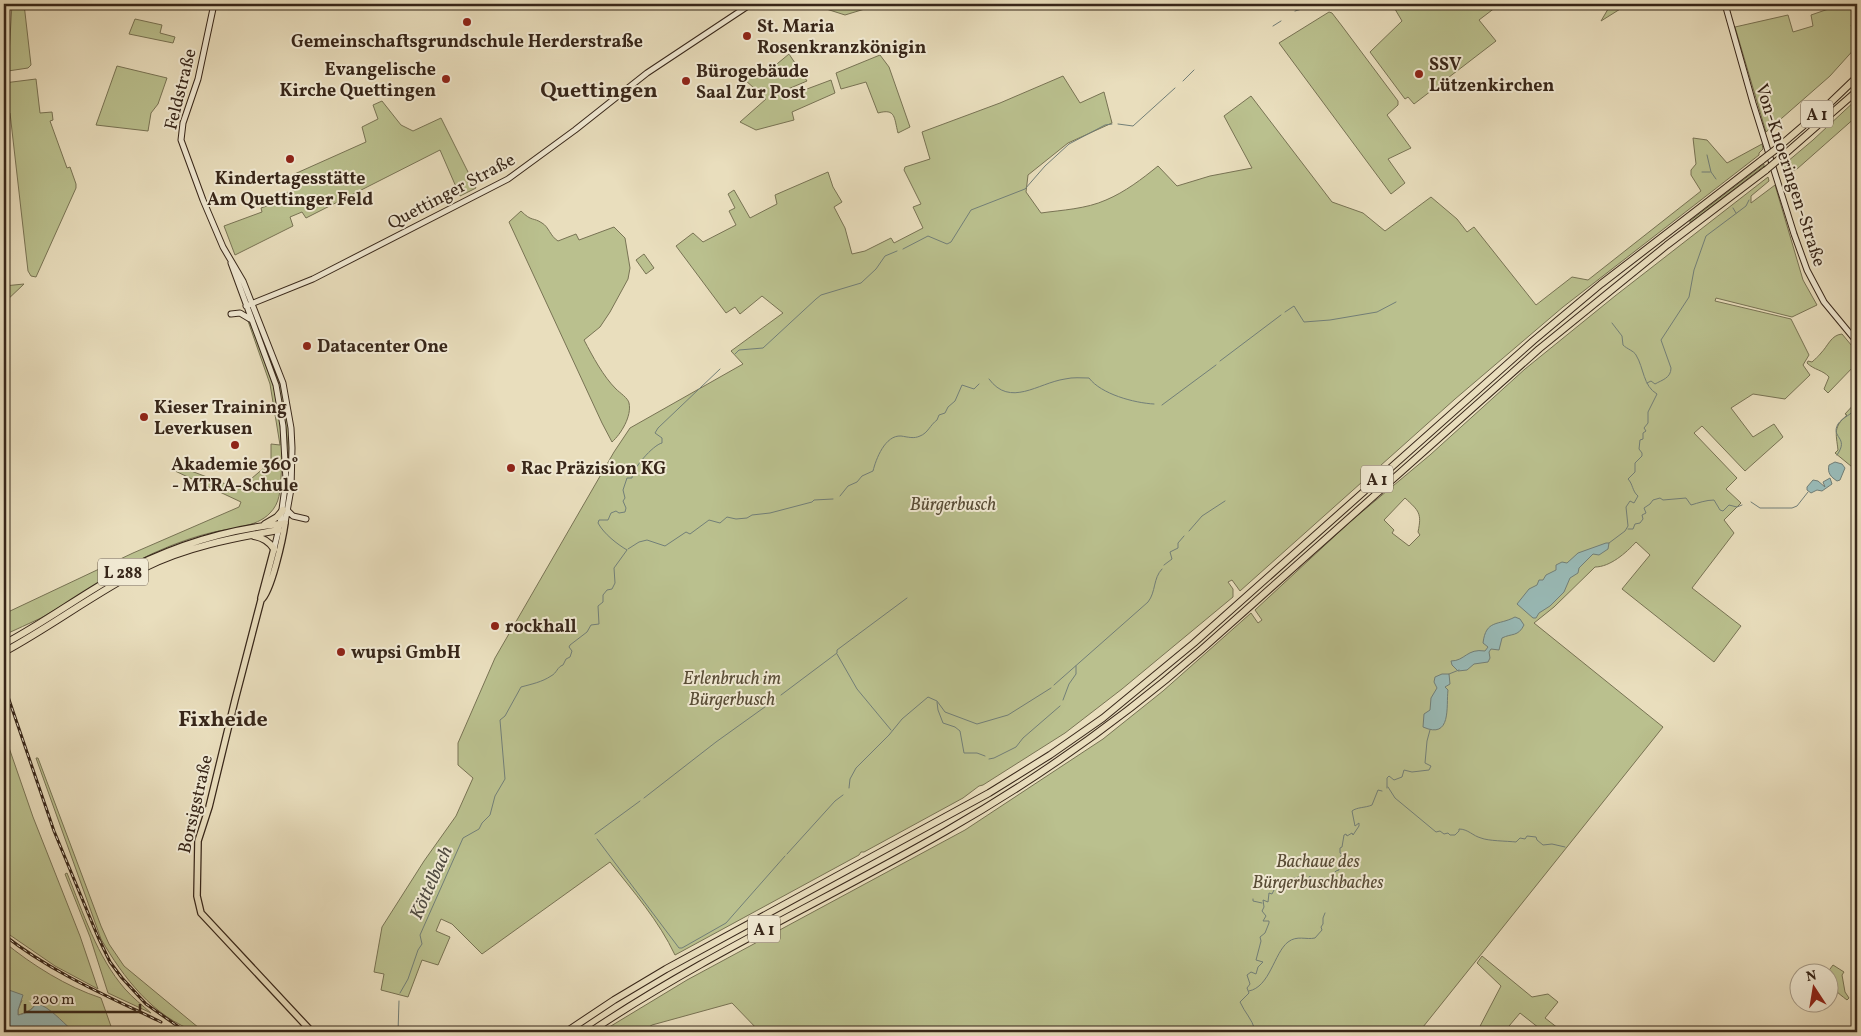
<svg xmlns="http://www.w3.org/2000/svg" width="1861" height="1036" font-family="Vollkorn,serif">
<style>
.green{fill:#bac08e;stroke:#787354;fill-rule:evenodd}
.water{fill:#99bbb8;stroke:#727f78}
.lines{fill:none;stroke-linecap:round;stroke-linejoin:round}
.stream{stroke:#727f78;stroke-width:1}
.secondary-casing{stroke:#372619;stroke-width:7}
.primary-casing{stroke:#372619;stroke-width:8}
.highway-casing{stroke:#372619;stroke-width:8}
.secondary{stroke:#f1ead4;stroke-width:5}
.primary{stroke:#e9debd;stroke-width:5.5}
.highway{stroke:#e9debd;stroke-width:6}
.rail-casing{stroke:#372619;stroke-width:3}
.rail{stroke:#f1ead4;stroke-width:1;stroke-dasharray:4;stroke-linecap:butt}
.highway-bridge-casing{stroke:#372619;stroke-width:8;stroke-linecap:butt}
.highway-bridge{stroke:#e9debd;stroke-width:6}
.poi-dot{fill:#8f2418;stroke:#f1ead4;stroke-width:2}
.labels{text-anchor:middle;stroke-width:4;stroke-linejoin:round;paint-order:stroke}
.shield{fill:#f1ead4;stroke:#6f6151;stroke-width:1}
.shield-label{font-size:16px;font-weight:bold;fill:#372619}
.poi-label{font-size:18px;font-weight:bold;fill:#372619;stroke:#f1ead4;text-anchor:start}
.street-label{font-size:18px;fill:#372619;stroke:#f1ead4}
.park-label{font-size:18px;font-style:italic;fill:#584c36;stroke:#f1ead4}
.water-label{font-size:19px;font-style:italic;fill:#504b41;stroke:#f1ead4}
.district-label{font-size:22px;font-weight:bold;fill:#372619;stroke:#f1ead4}
</style>
<rect width="100%" height="100%" fill="#e9debd"/>
<filter id="stains"><feTurbulence type="fractalNoise" baseFrequency=".004" numOctaves="4"/><feColorMatrix values="0 0 0 0 .2 0 0 0 0 .09 0 0 0 0 .02 0 0 0 .5 -.17"/></filter>
<radialGradient id="worn" r=".72"><stop offset=".6" stop-color="#630" stop-opacity="0"/><stop offset="1" stop-color="#630" stop-opacity=".3"/></radialGradient>
<path class="green" d="M12,4H24L31,65L28,68L8,71Z
M821,4H881L845,15L817,6Z
M1392,4H1500L1479,20L1496,41L1414,104L1408,97L1405,99L1370,52L1402,21Z
M1611,4H1624L1625,6L1601,21Z
M1843,4H1857V19L1851,25L1857,46L1830,76L1766,132L1735,27L1788,15L1793,32L1813,26L1811,15Z
M1329,12L1332,13L1342,26L1398,101V105L1387,115L1411,148L1388,159L1405,183L1391,194L1279,43Z
M135,19L162,25L160,33L175,37L173,43L129,34Z
M789,54L807,81L788,89V91L799,92L831,80L835,93L792,112L794,120L756,130L740,122L766,99L744,79L759,67L766,73Z
M880,55L889,67L910,127L898,133C894,118 896,108 878,113L866,82L841,89L836,73Z
M117,66L167,78L158,104L151,113L148,131L96,125Z
M1063,76L1080,103L1104,92L1112,123L1068,143L1028,175L1026,192L1041,213C1062,210 1086,209 1106,200C1125,192 1142,179 1158,166L1177,186L1210,176L1252,168L1224,116L1251,96L1332,202L1363,213L1385,231L1431,197L1457,219L1467,232L1474,227L1536,305L1572,277L1588,280L1701,191L1691,175V170L1696,164L1693,138L1707,140L1727,163L1762,144L1763,149L1759,153V155L1563,307L1455,399L1240,591L1232,580L1228,582L1233,589V597L1122,689L1065,733L983,785L979,786L963,798L864,852H861L859,855L675,955C659,921 633,891 610,862L482,954L452,924L441,919L436,931L450,937L438,965L422,960L408,997L381,990L384,974L374,972L382,927L424,861L456,816L473,778L458,765V743L495,658L614,452L630,428L743,364L731,351L783,313L762,296L740,314L735,307L726,313L676,246L693,233L703,242L736,225L729,211L735,208L728,194L734,190L750,218L777,204L775,195L828,172L833,187L842,202L834,207L845,228L852,254L865,251L891,238L894,243L923,228L913,207L921,204L904,170L905,167L930,159L922,132L1000,103Z
M36,79L40,113L52,112L53,120L50,121L67,168L70,167L76,184V188L36,277L31,276L28,271L10,113H4V83Z
M1857,99V116L1797,169L1787,174L1781,167L1813,140Z
M382,101L401,125L413,131L441,118L476,188L460,196L440,150L306,218L302,212L290,217L293,226L235,255L224,226L262,212L261,208L282,201L280,195L294,190L290,176L366,142L362,127L378,119L373,105Z
M1764,164V166L1690,223V221Z
M1768,177L1769,181L1751,196V203L1775,185L1803,280L1817,305L1792,317L1716,298L1715,301L1791,319L1809,355L1803,365L1810,375L1785,399L1753,394L1731,408L1753,437L1774,424L1783,437L1745,471L1702,426L1694,433L1737,478L1726,489L1741,503L1724,520L1734,533L1692,588L1741,626L1714,662L1622,589L1650,555L1636,542C1626,553 1610,567 1595,567L1554,607L1534,623L1663,727L1419,1032H760L732,1003L652,1025L641,1032H601L687,980L965,830L1103,739L1163,691L1251,613L1258,623L1262,620L1255,610L1351,521L1430,455L1525,369L1615,296ZM1405,498C1419,511 1422,513 1418,532L1420,535L1409,546L1392,533L1394,530L1384,520Z
M521,211C532,222 533,217 542,223C549,227 550,236 558,241L576,234L579,240L614,227L625,238L630,268L628,279L610,312L600,327L584,340C593,357 603,376 616,389C620,393 628,398 629,403C632,416 621,434 612,442L602,423L509,222Z
M644,254L654,268L646,274L636,260Z
M24,284L4,303V286Z
M248,321C274,364 285,428 281,478C280,491 280,503 270,513C256,528 229,528 210,533C197,536 183,541 170,546C124,564 85,593 41,618C29,624 16,629 4,635V603L8,612L133,553L239,507L241,502L173,470L175,465L239,489L271,462V444L280,445L270,384Z
M1842,334L1857,352V363L1828,393L1824,389L1829,377C1823,370 1814,370 1807,363L1808,361L1812,362C1815,359 1818,357 1821,353C1828,346 1831,335 1842,334Z
M268,353C294,401 293,462 285,515C284,499 290,481 289,464C288,426 279,390 268,353Z
M1857,401V471L1835,453L1838,450C1836,433 1833,427 1847,415L1845,414Z
M6,739L33,817L80,936L98,989L55,966L4,931V740Z
M36,758H38L101,926L109,944L124,966L199,1028L197,1032C153,1017 123,977 101,939Z
M67,873C83,912 97,957 125,989C133,998 142,1005 151,1013L108,993L90,937L65,874Z
M4,942C32,965 67,987 101,998L113,1032H68L71,1030L50,1011L36,1004C32,1010 25,1013 18,1015V1010L22,1000L6,989L4,990Z
M1482,956L1532,997L1548,994L1558,1002L1545,1018L1563,1032H1544L1520,1013L1504,1032H1477L1501,986L1477,963Z
M1833,965L1844,972L1842,975L1845,992L1849,998L1847,1000C1838,993 1828,986 1828,974L1827,973Z"/>
<path class="water" d="M1835,462L1842,464L1845,468L1840,480L1837,481C1831,477 1827,473 1829,465Z
M1830,478L1832,484L1822,491L1817,490L1811,493L1807,490V487L1813,480L1818,481L1825,487L1823,482Z
M1606,543H1609L1608,549L1599,555L1593,554L1579,568L1578,573L1570,578L1564,592L1550,606L1539,613L1536,618H1533L1517,604L1529,589L1537,585L1539,580H1543L1546,575L1556,570V565L1562,562L1567,563L1578,553Z
M1515,617L1520,619L1524,625C1518,637 1512,633 1502,638L1499,650L1491,649L1489,652L1490,658L1488,662L1474,664L1467,670L1458,671L1452,665L1451,661C1465,661 1467,648 1485,651L1488,647L1483,643C1486,619 1498,626 1515,617Z
M1442,674H1449L1450,684L1445,687L1448,690C1446,706 1452,740 1423,727L1424,714L1430,710L1431,698L1437,688L1434,682L1435,677Z
M6,989L23,995L18,1010V1015C25,1014 33,1010 36,1003C50,1007 61,1021 72,1030L68,1032H4V990Z"/>
<g class="lines">
<path class="stream" d="M1308,6L1313,4
M1295,11L1302,9
M1273,26L1281,21
M1183,81L1194,70
M1118,124L1133,126L1175,88
M1707,155L1711,172L1716,179
M1702,172H1710
M1733,208L1736,213
M903,249L928,236L947,244L951,242L971,210L1025,189L1045,166L1069,144L1105,125L1112,124
M1285,312L1294,306L1304,322L1330,320L1377,312L1396,302
M735,354L739,350L763,348L816,299L821,295L861,283L876,269L885,256L897,251
M1220,361L1281,315
M989,379C1010,408 1038,383 1065,379C1073,377 1081,378 1089,378C1101,394 1134,403 1154,404
M1647,383L1651,381L1655,384C1662,380 1671,378 1671,368L1661,340L1689,297L1694,270L1706,236L1746,206L1749,200
M1162,405L1216,365
M1837,455C1850,437 1830,438 1838,424C1842,418 1852,414 1857,408
M840,496L848,486L857,482L862,476L873,471C876,459 885,435 901,436C908,437 914,439 920,436C928,433 930,425 937,420L939,415L945,413L948,407L955,401L962,385L974,389L979,384
M1751,502L1760,508H1792L1797,506L1808,492
M1628,529H1633L1635,524L1640,523L1643,519L1642,515L1646,513L1644,508L1650,504L1653,500L1660,498L1663,500L1686,498L1691,505C1698,503 1706,500 1714,500L1720,510L1723,511L1729,505L1737,507L1742,505
M1189,531L1202,516L1225,501
M1609,543L1625,531L1628,526L1626,507L1630,501L1634,503L1638,496C1632,491 1633,484 1628,479L1635,472V463L1642,456V453L1639,449L1640,440L1643,439V433L1646,431L1644,428L1648,423V412L1657,394C1643,386 1644,368 1636,355C1634,351 1627,349 1623,345L1622,336L1612,323
M628,549L639,542L647,540L665,546L686,532L690,534L709,520L720,523L727,517L736,519L747,518L752,515L770,513L812,502L814,500L833,499
M1164,565L1172,559L1170,552L1178,548V543L1184,536
M837,654L857,689L891,730
M1449,674L1459,670
M1054,685L1148,602C1156,592 1153,578 1162,569
M781,695L837,653V650L907,598
M1063,700L1069,684L1076,674V666
M937,702L938,710L943,723L955,727L960,731L964,753H977L985,756
M989,759L994,758L1016,747L1023,738L1060,706
M1388,787L1395,798L1436,832L1440,831L1444,834L1448,833L1450,835H1455L1459,831V829C1468,829 1473,836 1481,838C1488,841 1507,841 1516,842L1520,838L1525,839L1527,836L1536,837L1537,840L1543,845L1552,844L1565,847
M849,788L850,779L856,768L889,735L902,719L928,697L937,701L945,712L977,724L1008,715L1051,688
M1387,788V778L1389,776L1394,780L1402,777L1404,770L1412,772L1429,770L1431,766L1425,763L1427,741L1430,730
M644,798L716,742L776,699
M595,834L640,801
M597,839L679,948H682L726,923L785,856
M787,854L835,801L843,795
M1326,887L1329,888L1336,884
M1253,899V901L1262,903
M1249,991C1270,987 1274,953 1288,942C1297,935 1306,940 1315,938L1322,930L1321,927L1323,924V918L1325,913
M400,993L408,979L418,950L422,944L420,935L463,838L479,829L482,823L490,815L495,796L505,779L500,720L505,716L521,687C532,684 542,682 551,676C557,673 557,667 563,665L566,659L570,657L572,651L569,647L570,645L587,632L591,625L599,624L598,606L603,602V595L607,590L612,589L615,583L614,568L627,550C617,544 604,534 598,523L599,520H608L611,513L616,511L619,513L625,512L626,508L623,501L625,498L623,490L627,478H632C632,469 653,445 662,443V438L655,433L658,428L720,369
M398,1032L399,1001
M1253,1032L1255,1030C1252,1019 1245,1013 1240,1002L1249,993L1247,988L1250,984L1247,975L1251,972L1256,974L1258,967L1263,962L1256,960L1261,941L1260,937L1265,933L1269,923V921H1263L1266,916L1262,911L1264,907L1263,900L1268,902L1269,893L1272,894L1276,886L1280,890L1284,886H1288L1294,878L1304,876L1305,879H1308L1310,876L1314,881L1317,882L1318,887H1326L1328,879L1336,871L1339,870L1338,861L1342,854L1340,853V848L1342,847L1344,835L1346,834L1347,836L1352,833L1353,835L1359,826V823L1355,826L1352,811C1357,807 1365,808 1372,805L1378,790L1382,791"/>
<defs>
<path id="secondary" d="M214,4L198,79L183,123L181,140L203,200L223,247L243,281L283,383L291,428L292,448L291,489L285,523
M1725,4L1753,103L1794,234L1807,270L1824,302L1857,342
M231,263L276,385L283,426L286,480L280,524L274,549
M246,306L313,279L508,179L575,130L647,73L751,4
M231,314L240,313L250,319
M288,511L293,516L306,519"/>
<path id="primary" d="M280,524L285,523C283,538 271,593 261,600L235,700L209,807L198,841L197,896L201,913L312,1032
M261,598L274,549"/>
<path id="highway" d="M1775,150L1831,102L1857,77
M1778,160L1857,91
M265,524L277,517L283,510
M254,536C263,538 269,541 274,549
M4,644C42,624 77,598 114,577C167,548 221,530 280,524
M4,652C52,626 95,593 144,568C186,547 233,538 279,530
M566,1032L614,1000L666,969L989,793L1050,755L1103,718L1194,643L1533,341L1601,284L1762,160
M590,1032C703,956 828,899 946,831C1037,779 1122,719 1201,650L1539,349L1667,245L1766,170"/>
</defs>
<use href="#secondary" class="secondary-casing"/>
<use href="#primary" class="primary-casing"/>
<use href="#highway" class="highway-casing"/>
<use href="#secondary" class="secondary"/>
<use href="#primary" class="primary"/>
<use href="#highway" class="highway"/>
<defs>
<path id="rail" d="M4,685L54,831L98,937L110,962L122,978L146,1004L186,1032
M4,935C51,972 107,996 161,1022"/>
</defs>
<use href="#rail" class="rail-casing"/>
<use href="#rail" class="rail"/>
<defs>
<path id="highway-bridge" d="M1762,160L1775,150
M1766,170L1778,160"/>
</defs>
<use href="#highway-bridge" class="highway-bridge-casing"/>
<use href="#highway-bridge" class="highway-bridge"/>
</g>
<g class="poi-dot">
<circle cx="467" cy="22" r="5"/>
<circle cx="747" cy="36" r="5"/>
<circle cx="1419" cy="74" r="5"/>
<circle cx="446" cy="79" r="5"/>
<circle cx="686" cy="81" r="5"/>
<circle cx="290" cy="159" r="5"/>
<circle cx="307" cy="346" r="5"/>
<circle cx="144" cy="417" r="5"/>
<circle cx="235" cy="445" r="5"/>
<circle cx="511" cy="468" r="5"/>
<circle cx="495" cy="626" r="5"/>
<circle cx="341" cy="652" r="5"/>
</g>
<g class="labels">
<g class="shield">
<rect x="1801" y="100.5" width="32" height="27" rx="4"/>
<rect x="1361" y="465.5" width="32" height="27" rx="4"/>
<rect x="98" y="558.5" width="50" height="27" rx="4"/>
<rect x="748" y="915.5" width="32" height="27" rx="4"/>
</g>
<g class="shield-label">
<text x="1817" y="120">A 1</text>
<text x="1377" y="485">A 1</text>
<text x="123" y="578">L 288</text>
<text x="764" y="935">A 1</text>
</g>
<g class="poi-label">
<text x="757" y="32">St. Maria<tspan x="757" dy="21">Rosenkranzkönigin</tspan></text>
<text x="467" y="47" text-anchor="middle">Gemeinschaftsgrundschule Herderstraße</text>
<text x="1429" y="70">SSV<tspan x="1429" dy="21">Lützenkirchen</tspan></text>
<text x="436" y="75" text-anchor="end">Evangelische<tspan x="436" dy="21">Kirche Quettingen</tspan></text>
<text x="696" y="77">Bürogebäude<tspan x="696" dy="21">Saal Zur Post</tspan></text>
<text x="290" y="184" text-anchor="middle">Kindertagesstätte<tspan x="290" dy="21">Am Quettinger Feld</tspan></text>
<text x="317" y="352">Datacenter One</text>
<text x="154" y="413">Kieser Training<tspan x="154" dy="21">Leverkusen</tspan></text>
<text x="235" y="470" text-anchor="middle">Akademie 360°<tspan x="235" dy="21">- MTRA-Schule</tspan></text>
<text x="521" y="474">Rac Präzision KG</text>
<text x="505" y="632">rockhall</text>
<text x="351" y="658">wupsi GmbH</text>
</g>
<g class="street-label">
<text transform="translate(180 89) rotate(-76)" y="6">Feldstraße</text>
<text transform="translate(1791 175) rotate(72)" y="6">Von-Knoeringen-Straße</text>
<text transform="translate(451 191) rotate(-28)" y="6">Quettinger Straße</text>
<text transform="translate(195 804) rotate(-77)" y="6">Borsigstraße</text>
</g>
<g class="park-label">
<text x="953" y="510">Bürgerbusch</text>
<text x="732" y="684">Erlenbruch im<tspan x="732" dy="21">Bürgerbusch</tspan></text>
<text x="1318" y="867">Bachaue des<tspan x="1318" dy="21">Bürgerbuschbaches</tspan></text>
</g>
<g class="water-label">
<text transform="translate(430 882) rotate(-66)" y="7">Köttelbach</text>
</g>
<g class="district-label">
<text x="599" y="97">Quettingen</text>
<text x="223" y="726">Fixheide</text>
</g>
</g>
<rect width="1861" height="1036" fill="none" stroke="#e9debd" stroke-width="20"/>
<rect x="5" y="5" width="1851" height="1026" fill="none" stroke="#372619" stroke-width="2.5"/>
<rect x="10" y="10" width="1841" height="1016" fill="none" stroke="#372619"/>
<g transform="translate(1814 988) rotate(348)"><circle r="24" fill="#f1ead4" stroke="#a79c89"/>
<path d="M0-4L9 19L0 12L-9 19Z" fill="#8f2418"/>
<text y="-8" font-size="14" font-weight="bold" text-anchor="middle" fill="#372619">N</text>
</g>
<path d="M25 1004v8h115v-8" fill="none" stroke="#372619" stroke-width="2.5"/>
<text x="32" y="1004" font-size="15" fill="#372619" stroke="#f1ead4" stroke-width="4" paint-order="stroke">200 m</text>
<rect width="100%" height="100%" filter="url(#stains)"/>
<rect width="100%" height="100%" fill="url(#worn)"/>
</svg>
